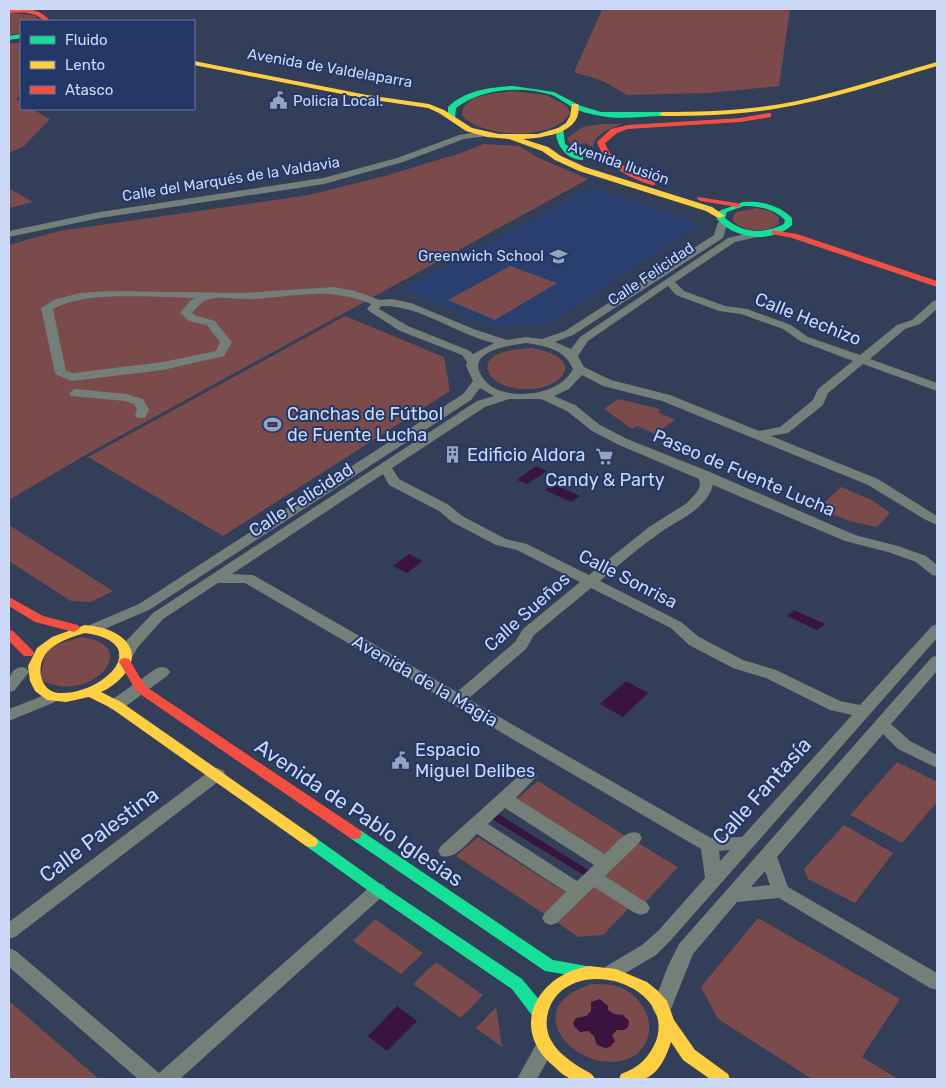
<svg xmlns="http://www.w3.org/2000/svg" width="946" height="1088" font-family="Rubik,sans-serif">
<style>
.built{fill:#293f70}
.green{fill:#7b4b4b}
.water{fill:#38143f}
.lines{fill:none;stroke-linecap:round;stroke-linejoin:round}
.street{fill:#737f78;fill-rule:evenodd}
.fast{fill:#16e098;fill-rule:evenodd}
.slow{fill:#ffcf43;fill-rule:evenodd}
.jam{fill:#f24e42;fill-rule:evenodd}
.labels{text-anchor:middle;stroke-width:4;stroke-linejoin:round;paint-order:stroke}
.far-street-label{font-size:15px;fill:#cbd9f6;stroke:#243867}
.far-poi-label{font-size:15px;fill:#cbd9f6;stroke:#243867;text-anchor:start}
.street-label{font-size:18px;fill:#cbd9f6;stroke:#243867}
.poi-label{font-size:18px;fill:#cbd9f6;stroke:#243867;text-anchor:start}
.near-street-label{font-size:21px;fill:#cbd9f6;stroke:#243867}
</style>
<rect width="100%" height="100%" fill="#333e58"/>
<path class="built" d="M593,187L700,224L547,325L492,326L404,289Z"/>
<path class="green" d="M726,9H790L779,86L709,93L627,95L603,81L574,72L602,10Z
M9,13L33,15L41,21H21V33L9,35Z
M9,43H21V95L16,99L21,102V109H32L50,119L24,146L9,153Z
M511,91L546,95L567,106L570,113C555,142 480,138 462,115C463,93 495,94 511,91Z
M601,124H622C610,129 595,133 593,147L585,143L572,147L567,138L583,127Z
M484,144L519,146L537,157L588,179L89,453L9,500V245L59,231L309,195L385,176L461,153Z
M9,188L12,190L33,202L9,208Z
M756,208L770,211L779,217V224C767,233 741,233 732,219L736,212Z
M510,266L557,283L495,320L448,300Z
M345,316L444,357L450,391L223,536L88,457Z
M531,348C597,359 555,399 509,387C501,384 491,380 488,371C483,351 519,349 531,348Z
M618,399L660,409L658,412L675,420L655,434L637,426L632,429L604,409Z
M841,487L872,500L890,513L877,527L853,522L817,509Z
M9,525L113,591L91,602L71,601L9,561Z
M81,637C147,645 87,708 40,679L46,648Z
M897,762L937,782V802L902,843L850,815Z
M538,781L627,837L607,855L517,799Z
M844,825L893,853L855,903L808,879L804,869Z
M478,837L568,894L546,915L456,856Z
M636,842L678,867L644,904L602,878Z
M594,885L629,908L603,935L578,937L557,922Z
M758,918L900,999L862,1057L898,1079H812L718,1019L701,987Z
M375,919L423,953L401,974L353,941Z
M436,962L483,995L461,1018L413,984Z
M592,984C602,984 612,984 622,988C647,1000 660,1032 638,1053C591,1088 507,1010 592,984Z
M9,1001L99,1079H9Z
M496,1007L502,1047L476,1028Z"/>
<path class="water" d="M536,466L547,471L527,484L517,480Z
M553,484L580,496L571,502L545,490Z
M409,554L423,561L407,573L393,566Z
M794,610L825,624L817,630L787,616Z
M626,681L648,693L623,717L600,704Z
M498,814L590,871L585,876L492,819Z
M600,999L608,1006V1010L614,1014L623,1015L629,1021L628,1027L624,1030H617L612,1035L615,1041L610,1047L605,1048L597,1045L594,1036L588,1031L580,1032L574,1026L573,1023L576,1018L586,1016L591,1011V1002Z
M397,1006L417,1021L387,1051L368,1036Z"/>
<g class="lines">
<path class="street" d="M484,131L487,132V136L464,139L403,162L324,184L100,218L9,237V231L100,212L323,178L397,158L459,135Z
M723,219L728,222L723,238L573,335L555,342L571,349L580,337L728,238L758,231L762,232V236L735,242L675,282L684,291L725,306L747,309L791,325L808,337L860,355L897,325L912,320L933,301L937,300V309L920,324L905,329L870,359L937,383V391L863,364L828,393L823,405L788,433L771,436L878,479L937,516V525L924,519L868,485L662,401L603,386L582,375L569,389L554,396L575,405L600,425L627,439L710,472L855,535L898,546L926,556L937,565V576L932,575L916,562L888,552L845,541L713,485C706,511 676,520 657,535C637,549 619,565 600,581L681,622L699,637L743,660L776,670L840,701L860,705L932,626L937,624V638L671,940L656,955L612,981L605,979L603,973L605,967L642,945L659,930L705,878L701,849L245,583H218L163,619L138,647L131,659H121L118,655L127,640L153,613L477,401L494,396L480,388L471,400L149,610L95,633H85L83,630L85,627L139,604L463,394L473,381L466,366L467,362L462,355L400,331L369,311L367,309L371,304C327,286 298,297 253,299C241,300 221,296 210,299C203,300 197,307 192,313L197,316L215,321L230,340L232,342L224,356L163,370L72,381L57,375L55,373L41,308L56,299L81,293L108,291L243,293L334,287L355,291L380,300L392,299L411,303L476,330L507,340L526,337L542,339L565,331L714,235L718,222ZM668,286L676,295L719,311L741,314L783,329L800,341L853,361L818,389L813,400L780,427L759,431L670,395L611,380L584,367L578,356L588,341ZM170,297L195,298L190,301L180,313L189,321L207,325L220,342L216,351L163,362L73,373L66,371L53,309C84,292 135,297 170,297ZM381,306C421,305 455,334 494,343L473,354L470,351L408,326L379,309ZM526,343C545,346 565,349 573,369C560,394 518,400 494,388C488,385 482,378 479,371C472,350 512,345 526,343ZM509,399H541L567,411L592,431L619,445L699,479L700,486L697,492L687,503L649,527L589,575L527,544L506,539L462,516L449,505L399,479L392,468L485,407ZM383,474L389,485L439,511L452,522L496,545L517,550L580,582L523,629L515,642L457,692L253,575L232,574ZM591,588L671,628L689,645L733,668L766,678L830,710L852,715L742,837L711,838L468,699L526,649L534,635ZM730,850L720,861L719,851Z
M75,389L126,394L143,399L149,410L145,418H137L135,415L137,410L134,404L125,401L71,396L69,393Z
M937,656V671L891,724L910,741L937,755V768L898,749L883,734L777,857L788,887L937,973V990L930,988L779,898L737,902L693,954L669,1014L662,1016L655,1014L652,1008L668,966L679,944L932,657ZM765,871L770,885L751,887Z
M21,667L26,668L29,672L14,691L9,692C9,681 8,670 21,667Z
M162,667L167,668L170,672L167,676L122,709L116,710L110,709L108,705L110,701L157,668Z
M50,693L55,694L58,698L55,702L9,721V709Z
M217,768L223,770L225,774L223,778L15,937L9,939V922L211,770Z
M529,770L535,772L537,776L516,798L605,854C615,845 625,829 639,833L642,838L639,843L605,876L647,903L650,908L647,913L641,915L635,913L594,887L557,923L551,925L545,923L542,918L545,913L566,892L477,834C467,843 455,860 441,856L438,851L441,846L523,772ZM505,808L594,865L577,881L488,824Z
M378,883L384,885L387,890L384,895L180,1079H138L9,967V948L16,951L159,1073L372,885Z
M545,1038L552,1041L555,1047L537,1079H517L538,1041Z"/>
<path class="fast" d="M21,34V38L9,40V36Z
M513,86L554,92L581,106L601,112H663L667,114L663,116C643,116 621,120 601,116C591,114 580,112 572,107C565,103 559,98 552,95C520,85 482,89 456,108L455,119L448,117V107C465,90 491,87 513,86Z
M557,128H563L565,144L583,156V160C567,161 553,143 557,128Z
M743,202C761,201 779,205 792,218V225C772,244 734,239 717,219L719,211ZM744,206C759,206 774,209 785,220L784,224C764,234 743,234 725,218L727,212Z
M355,829L360,830L553,960L592,967L595,972L592,977L587,978L545,971L350,838L348,834L350,830Z
M311,837L316,838L383,886L522,979L546,1008L548,1013L546,1018L540,1020L534,1018L512,989L373,894L306,846L304,842L306,838Z"/>
<path class="slow" d="M194,61L367,95L429,104L444,110L472,128L499,134H538L558,128L566,123L570,116L572,104H578C584,133 543,138 523,139L548,147L561,156L585,167L712,207L725,216L718,218L706,211L579,171L555,160L542,151L509,139L487,137L466,131L439,113L428,108L367,99L194,65Z
M937,62V66C883,82 830,100 774,109C737,115 700,116 663,116L659,114L663,112C708,112 752,110 797,101C844,91 890,75 937,62Z
M85,625C95,626 106,628 115,633C149,652 125,681 101,692L121,702L316,838L318,842L316,846L311,847L306,846L111,708L89,697L66,702L47,700L35,691L30,681L28,666L37,648L52,637ZM85,633C154,643 105,693 62,693C40,694 34,666 48,651C58,641 72,637 85,633Z
M589,966L616,969L647,982L658,991L667,1001L674,1020L695,1050L728,1074L730,1079H710L683,1060L671,1042C667,1055 658,1076 643,1079C636,1081 626,1079 619,1079L621,1074C638,1068 649,1058 656,1041C674,992 594,958 558,994C549,1004 544,1019 548,1033C552,1048 568,1060 581,1068C587,1072 592,1072 595,1079C588,1079 579,1081 572,1079C564,1077 556,1068 550,1063C509,1024 540,974 589,966Z"/>
<path class="jam" d="M9,9C24,8 40,8 50,21H44C34,11 22,12 9,13Z
M768,113H771V117L740,122L628,129L617,133L605,143C613,165 635,172 655,181V185H652C629,178 605,166 597,142L611,129L628,125L740,118Z
M698,197L737,203L741,205L737,207L701,201L697,199Z
M772,230L797,234L937,281V287L792,238L772,234Z
M9,597L43,616L78,625L80,628L74,632L35,622L9,606Z
M9,630L13,631L32,650L34,653L32,656H24L9,641Z
M125,658L129,659L145,686L360,830L362,834L360,838L355,839L350,838L137,692L119,662L121,659Z"/>
</g>
<defs>
<symbol id="civic-bare" viewBox="-9 -9 18 18"><path d="M-.6-6.5H3V-4.5H.6V-3L4-1V1h2V6H-6V1h2V-1L-.6-3ZM-1.2 2.5V6h2.4V2.5Z" fill="#96a3bf" stroke="#243867" stroke-width="2.5" paint-order="stroke"/></symbol>
<symbol id="school-bare" viewBox="-9 -9 18 18"><path d="M0-5L7-2L0 1L-7-2ZM-4 1L0 2.5L4 1V4Q0 6-4 4Z" fill="#96a3bf" stroke="#243867" stroke-width="2.5" paint-order="stroke"/></symbol>
<symbol id="stadium-bare" viewBox="-9 -9 18 18"><path d="M0-5a6.5 5 0 1 0 0 10a6.5 5 0 1 0 0-10ZM-3.5-1.8h7v3.6h-7Z" fill="#96a3bf" stroke="#243867" stroke-width="2.5" paint-order="stroke"/></symbol>
<symbol id="building-bare" viewBox="-9 -9 18 18"><path d="M-4-6H4V6H1V3H-1V6H-4ZM-2.5-4.3h1.7v1.8h-1.7ZM.8-4.3h1.7v1.8H.8ZM-2.5-1h1.7V.8h-1.7ZM.8-1h1.7V.8H.8Z" fill="#96a3bf" stroke="#243867" stroke-width="2.5" paint-order="stroke"/></symbol>
<symbol id="supermarket-bare" viewBox="-9 -9 18 18"><path d="M-6-5.5h2.5l.6 2H6L4.5 2H-2.5L-4.4-4H-6ZM-1.5 3.2a1.3 1.3 0 1 0 .1 0ZM3 3.2a1.3 1.3 0 1 0 .1 0Z" fill="#96a3bf" stroke="#243867" stroke-width="2.5" paint-order="stroke"/></symbol>
</defs>
<g fill-rule="evenodd">
<use href="#civic-bare" x="266" y="88" width="25" height="25"/>
<use href="#school-bare" x="546" y="244" width="25" height="25"/>
<use href="#stadium-bare" x="260" y="412" width="25" height="25"/>
<use href="#building-bare" x="440" y="442" width="25" height="25"/>
<use href="#supermarket-bare" x="592" y="444" width="25" height="25"/>
<use href="#civic-bare" x="388" y="748" width="25" height="25"/>
</g>
<g class="labels">
<g class="far-street-label">
<text transform="translate(330 68) rotate(10)" y="5">Avenida de Valdelaparra</text>
<text transform="translate(619 163) rotate(19)" y="5">Avenida Ilusión</text>
<text transform="translate(231 179) rotate(-9)" y="5">Calle del Marqués de la Valdavia</text>
<text transform="translate(651 274) rotate(-34)" y="5">Calle Felicidad</text>
</g>
<g class="far-poi-label">
<text x="293" y="106">Policía Local.</text>
<text x="544" y="261" text-anchor="end">Greenwich School</text>
</g>
<g class="street-label">
<text transform="translate(808 319) rotate(22)" y="6">Calle Hechizo</text>
<text transform="translate(744 473) rotate(23)" y="6">Paseo de Fuente Lucha</text>
<text transform="translate(301 500) rotate(-33)" y="6">Calle Felicidad</text>
<text transform="translate(628 579) rotate(27)" y="6">Calle Sonrisa</text>
<text transform="translate(527 612) rotate(-42)" y="6">Calle Sueños</text>
<text transform="translate(425 681) rotate(30)" y="6">Avenida de la Magia</text>
</g>
<g class="poi-label">
<text x="287" y="420">Canchas de Fútbol<tspan x="287" dy="21">de Fuente Lucha</tspan></text>
<text x="467" y="461">Edificio Aldora</text>
<text x="605" y="486" text-anchor="middle">Candy &amp; Party</text>
<text x="415" y="756">Espacio<tspan x="415" dy="21">Miguel Delibes</tspan></text>
</g>
<g class="near-street-label">
<text transform="translate(762 791) rotate(-48)" y="7">Calle Fantasía</text>
<text transform="translate(359 813) rotate(34)" y="7">Avenida de Pablo Iglesias</text>
<text transform="translate(99 835) rotate(-37)" y="7">Calle Palestina</text>
</g>
</g>
<rect width="946" height="1088" fill="none" stroke="#cbd9f6" stroke-width="20"/>
<rect x="20" y="20" width="175" height="90" fill="#243867" stroke="#6778a0"/>
<rect x="30" y="36" width="25" height="8" fill="#16e098" stroke="#6778a0"/>
<text x="65" y="45" font-size="15" fill="#cbd9f6">Fluido</text>
<rect x="30" y="61" width="25" height="8" fill="#ffcf43" stroke="#6778a0"/>
<text x="65" y="70" font-size="15" fill="#cbd9f6">Lento</text>
<rect x="30" y="86" width="25" height="8" fill="#f24e42" stroke="#6778a0"/>
<text x="65" y="95" font-size="15" fill="#cbd9f6">Atasco</text>
</svg>
